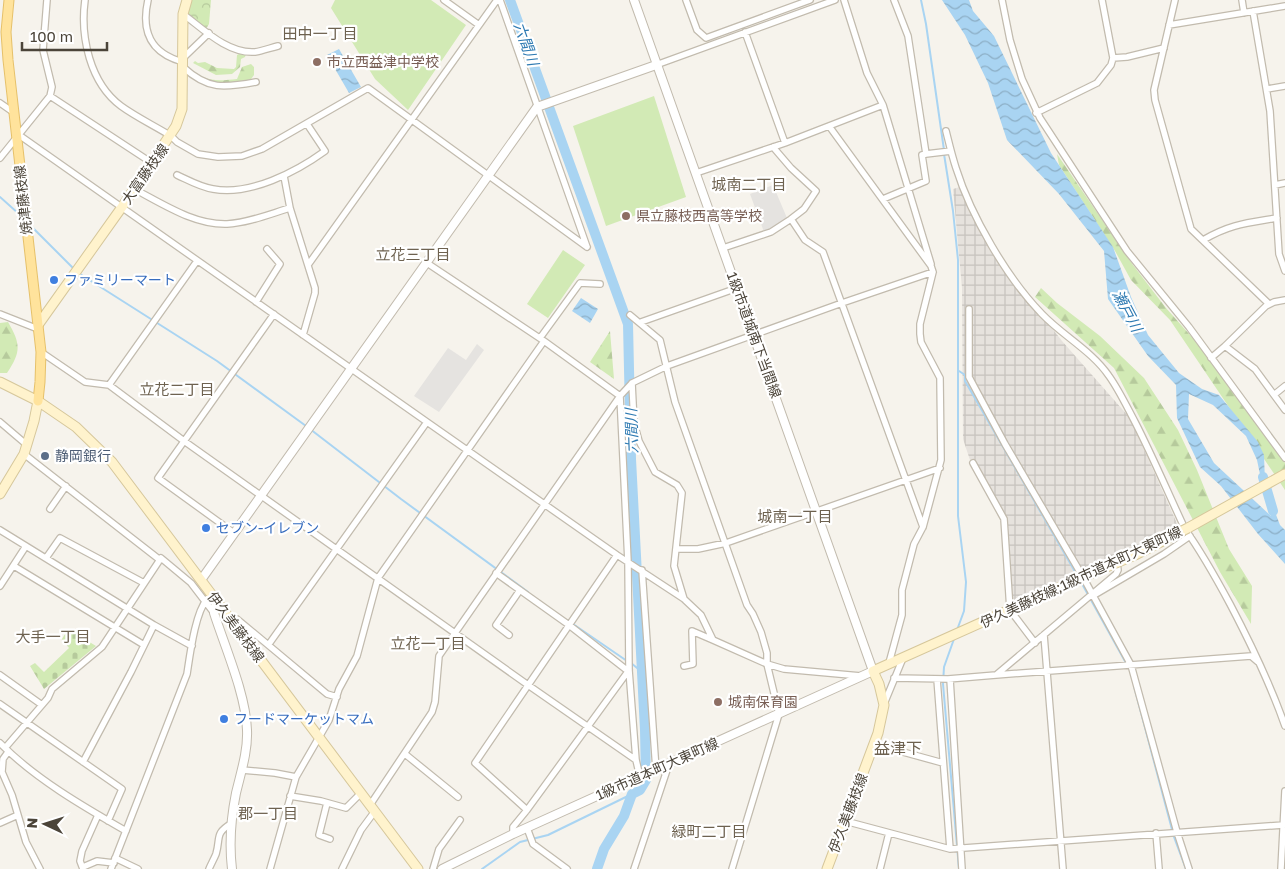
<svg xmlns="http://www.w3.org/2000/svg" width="1285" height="869" font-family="'Golos Text','Noto Sans JP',sans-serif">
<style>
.industrial{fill:url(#industrial-grid)}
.grass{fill:#d2eab5}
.forest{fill:url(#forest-firs)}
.cemetery{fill:url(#cemetery-stones)}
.park{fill:url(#park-crowns)}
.parking{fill:#e5e3e0}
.water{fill:url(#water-waves)}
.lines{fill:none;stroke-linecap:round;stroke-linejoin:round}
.stream{stroke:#a9d4f2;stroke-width:2}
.river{stroke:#a9d4f2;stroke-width:10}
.minor-casing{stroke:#c2bbae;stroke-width:8}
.tertiary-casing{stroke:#c2bbae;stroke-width:10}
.secondary-casing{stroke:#d6c79b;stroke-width:11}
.primary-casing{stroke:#e6c16a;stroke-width:11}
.minor{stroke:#fff;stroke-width:5.5}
.tertiary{stroke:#fff;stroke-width:8}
.secondary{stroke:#fff3cd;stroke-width:9}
.primary{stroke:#ffe39c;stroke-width:9}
.secondary-bridge-casing{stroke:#d6c79b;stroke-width:11;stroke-linecap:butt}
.secondary-bridge{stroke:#fff3cd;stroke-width:9}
.education-dot{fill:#8d6e63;stroke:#fff;stroke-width:2}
.shop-dot{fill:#3f7fe0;stroke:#fff;stroke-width:2}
.service-dot{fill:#5c6f8a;stroke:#fff;stroke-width:2}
.labels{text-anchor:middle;stroke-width:4.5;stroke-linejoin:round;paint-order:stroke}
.education-label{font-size:14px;fill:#785e54;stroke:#fff;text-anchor:start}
.street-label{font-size:14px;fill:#4b4439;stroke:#fff}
.shop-label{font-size:14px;fill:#366cbe;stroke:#fff;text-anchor:start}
.service-label{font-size:14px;fill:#4e5e75;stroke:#fff;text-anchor:start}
.neighbourhood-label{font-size:15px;fill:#6e6250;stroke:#fff}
.water-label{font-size:15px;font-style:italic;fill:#2e7ab2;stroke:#fff}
.quarter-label{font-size:16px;fill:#6e6250;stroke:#fff}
</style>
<defs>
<pattern id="industrial-grid" width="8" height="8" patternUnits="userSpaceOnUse" patternTransform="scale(1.25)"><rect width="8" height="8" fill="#e6e2dd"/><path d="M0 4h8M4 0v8" fill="none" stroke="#c7c3be"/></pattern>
<pattern id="forest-firs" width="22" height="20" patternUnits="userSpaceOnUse" patternTransform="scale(1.25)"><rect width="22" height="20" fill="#d2eab5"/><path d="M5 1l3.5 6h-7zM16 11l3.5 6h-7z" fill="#b6ca9c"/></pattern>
<pattern id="cemetery-stones" width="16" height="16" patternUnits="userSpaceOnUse" patternTransform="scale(1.25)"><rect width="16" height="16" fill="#d2eab5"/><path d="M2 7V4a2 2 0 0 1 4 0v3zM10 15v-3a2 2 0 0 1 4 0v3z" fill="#b6ca9c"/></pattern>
<pattern id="park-crowns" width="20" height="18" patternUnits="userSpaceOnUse" patternTransform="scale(1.25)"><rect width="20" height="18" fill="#d2eab5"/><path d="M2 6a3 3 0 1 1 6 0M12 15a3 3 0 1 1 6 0" fill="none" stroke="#b6ca9c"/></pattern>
<pattern id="water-waves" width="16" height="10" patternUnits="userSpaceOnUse" patternTransform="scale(1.25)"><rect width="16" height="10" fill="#a9d4f2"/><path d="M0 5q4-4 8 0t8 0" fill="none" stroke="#8caec5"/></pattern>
</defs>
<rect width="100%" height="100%" fill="#f6f3ec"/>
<path class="industrial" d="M960,187L995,255L1062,341L1130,418L1179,528L1012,603L1004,519L973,469L963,439L962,288L953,189Z"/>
<path class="grass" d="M335,0H431L466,25L408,110L375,79L331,8Z
M654,96L686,197L606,226L573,126Z
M563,250L585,265L548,318L527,304Z"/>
<path class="forest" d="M241,53L246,54L245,57L241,59L240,67L232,74L216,75L193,63L195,61L198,63L205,62L217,68L234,69L236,67L237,55Z
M251,64L254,67V75L251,79L236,84L213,85L192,72V71C196,72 199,75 203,77C214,82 226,80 237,79L242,67Z
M1057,154L1133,265L1166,308L1206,353L1251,413L1285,463V490L1170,320L1131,280L1115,251L1059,165Z
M1041,288L1057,303L1100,336L1144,378L1178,430L1197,470L1229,549L1252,586L1251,624L1220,572L1114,368L1035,297Z
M8,322C21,344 21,352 7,373H0V323Z
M610,331L614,379L590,362Z"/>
<path class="cemetery" d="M68,629L96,646L44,689L30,666L35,663L44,672L69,648L62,639Z"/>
<path class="park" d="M191,0H211L209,24L206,29L186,15Z"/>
<path class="parking" d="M773,185L787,218L776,227L764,232L750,194Z
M477,344L484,350L439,412L414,396L448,348L466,360Z"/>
<path class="water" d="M942,0H969L973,11L994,36L1051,153L1113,247L1131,297L1148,335L1179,373L1202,389L1219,395L1258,442L1264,455L1265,482L1262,484L1257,460L1246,436L1213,405L1189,394L1188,419L1214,463L1271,516L1266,501L1270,499L1280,525L1285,530V564L1258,534L1221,486L1200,467L1177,418L1176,385L1148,356L1108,299L1104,251L1059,194L1007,140L988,83L965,35Z
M339,49L361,87L349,93L327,55Z
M581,298L598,309L590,323L572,311Z"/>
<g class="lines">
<path class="stream" d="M921,0L926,24L944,150
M944,154L953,211L958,260V516L966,582L964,611L957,630
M0,197L19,214
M31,226L74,269
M80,274L217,361L306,426
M959,371L965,375V381L1077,575
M310,429L401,499L528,592
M1081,582L1126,663
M573,624L627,661
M954,639L944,667L943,684L959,869
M631,663L642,672
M1134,686L1174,837L1186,869
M482,869L520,842L548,835L632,794"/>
<path class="river" d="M510,0L628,324L631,459L645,730L646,780L640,790L632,794L624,816L604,849L597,869
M1263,477L1273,511"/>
<defs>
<path id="minor" d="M85,0C80,37 90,83 121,106C136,117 155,126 171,136L177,142L198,154L218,157L242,156L262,149L368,88L587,247
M148,0C141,31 150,53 183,62
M444,0L479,25
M500,0L587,247
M686,0L697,30L706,38L810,0
M894,0L908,36L926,154L951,151
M1002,0L1010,40L1022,79L1040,118L1127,251L1189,327L1285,458
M1175,0L1154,90L1155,100L1191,229L1269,304
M1242,0L1244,13
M1253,11L1270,111L1279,254L1285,271
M183,14C203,29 228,54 255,52C262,51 270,48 278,46
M1169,25L1285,6
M745,32L785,143
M183,58L209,33
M1113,58L1127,57L1164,48
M656,65L835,0
M183,67C208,90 224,88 256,82
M1267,89L1285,86
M50,96L152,163
M0,103L13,112
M883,105L931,264
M1036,113L1097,83L1111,65L1113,58L1102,0
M829,126L931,266L933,272L920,324V334L921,342L940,378L941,460L923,527L914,544L902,590V615L889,663
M946,131C949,143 952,156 956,168C971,216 1007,278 1042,314C1063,336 1092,351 1109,376C1119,390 1127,407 1135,422C1153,457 1168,493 1185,529C1202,553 1216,578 1230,604C1251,644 1270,683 1285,726
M19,135L427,422L617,555L684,599L701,615L713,640L767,664L784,669L861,676
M773,147L791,168L816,191L804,209L791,219
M0,158L50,96L52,87L43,50L47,0
M696,173L785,143L883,105L867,73L844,0
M177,175C188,180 200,187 213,189C250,196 296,172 325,151L307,124
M284,176L290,208L315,288V293L303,335
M1275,185L1285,183
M134,189C163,204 194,225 227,224C248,223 270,214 290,208
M883,199L926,181L922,155L926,154
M1203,240C1230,224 1247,223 1277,218
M723,248L771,232L791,219L805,240L823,252L923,527
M427,263L544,341L620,396
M308,265L497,0
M256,302L280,264L267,249
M969,309V377L1005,444L1083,577L1131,665L1177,832L1189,869
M0,314L38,329
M630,315L660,340L675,402L747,605L753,614L761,632L767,653V664L779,714L732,869
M641,322L737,288
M540,338L580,283L600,284
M1225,346L1255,369L1285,410
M41,352L85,382L109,385L184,441L528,685L636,760
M1211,358L1225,346L1266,306L1274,302L1285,300
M632,383L634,423L639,441L655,472L677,485L682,493L674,566L684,599
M109,385L197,261
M1275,394L1285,386
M620,396L628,562L629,670L636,760L640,777
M0,422L27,445
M24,454L160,560
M973,463L1004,519L1010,610L1035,643
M50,509L66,486
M0,530L154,625L192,646
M234,533L158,478L274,314
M677,549H698L726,543L940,468
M46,558L60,538L144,583
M14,566L144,645
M642,570L656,770
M496,573L569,625L628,671
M0,586L26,546
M1096,594L1164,554L1190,536
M229,618L237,619L327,694L337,697
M509,635L496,625L520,590
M1044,635L1063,869
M269,644L427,422
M684,666L693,664L692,631L713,640
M0,675L42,705
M996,675L1251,656L1258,662
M894,678L948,679L996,675L1116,574L1118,570L1117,562
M937,679L950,849
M950,679L962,869
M0,704L122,789L108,821
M884,704L903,658
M0,743C34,778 84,807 126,831
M874,744L943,763
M5,748L48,698L52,689L102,647L161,558L191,583L214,613
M8,752L3,759L2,772L12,795L26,842L40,869
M405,754L458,797
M83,762L131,672L154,625
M242,770L275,773L296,777
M290,796L321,801L346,808L361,793
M327,803L319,835L330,839
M370,805L432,712L435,702L439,656L620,396L632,383L667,366L842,303L933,272
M527,810L475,763L617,555
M845,821L950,849L1283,825
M0,823L18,815
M527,828L533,844L567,869
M1156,833L1159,869
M513,834V827L527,810L629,670
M115,858L138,869
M83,867L97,861L114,863
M83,869L80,861L82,851L98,815
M111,869L187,674C190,655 195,613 207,599
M209,869C211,864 214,859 216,854C221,837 214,834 232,823
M270,869L296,777L329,720L339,689L357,656L378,578L544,341
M342,869L361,830L375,811
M433,869L439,849L460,820
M634,869L669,764
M880,869L889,833
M1281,869L1285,791"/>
<path id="tertiary" d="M201,580L537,107L656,65
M216,601L214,613C225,647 246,695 247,730C248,751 241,772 236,793C231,818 229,844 232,869
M442,869L513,834L873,671L634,0"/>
<path id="secondary" d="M38,325L122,207L176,126L182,109L183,14L187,0
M0,382L38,401L76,427L112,462L418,869
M0,494L24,454L34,421L38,401
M1188,528L1285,474
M827,869L878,733L884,705L879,684L873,671L1083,577"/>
<path id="primary" d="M9,0L6,32L8,60L41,352L40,382L38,401"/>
</defs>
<use href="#minor" class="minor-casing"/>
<use href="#tertiary" class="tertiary-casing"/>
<use href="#secondary" class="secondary-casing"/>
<use href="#primary" class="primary-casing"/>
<use href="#minor" class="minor"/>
<use href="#tertiary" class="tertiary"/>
<use href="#secondary" class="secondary"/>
<use href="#primary" class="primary"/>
<defs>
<path id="secondary-bridge" d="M1083,577L1135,555L1188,528"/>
</defs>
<use href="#secondary-bridge" class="secondary-bridge-casing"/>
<use href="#secondary-bridge" class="secondary-bridge"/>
</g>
<g class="education-dot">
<circle cx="317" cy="62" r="5"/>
<circle cx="626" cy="216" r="5"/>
<circle cx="718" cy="702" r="5"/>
</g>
<g class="shop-dot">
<circle cx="54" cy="280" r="5"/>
<circle cx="206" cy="528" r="5"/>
<circle cx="224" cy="719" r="5"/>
</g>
<circle class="service-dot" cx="45" cy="456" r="5"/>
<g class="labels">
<g class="education-label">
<text x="327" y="67">市立西益津中学校</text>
<text x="636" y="221">県立藤枝西高等学校</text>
<text x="728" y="707">城南保育園</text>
</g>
<g class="street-label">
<text transform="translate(145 174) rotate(-55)" y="5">大富藤枝線</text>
<text transform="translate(23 200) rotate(-96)" y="5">焼津藤枝線</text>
<text transform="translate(754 335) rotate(70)" y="5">1級市道城南下当間線</text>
<text transform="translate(1081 577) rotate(-25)" y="5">伊久美藤枝線;1級市道本町大東町線</text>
<text transform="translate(236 627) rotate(53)" y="5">伊久美藤枝線</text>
<text transform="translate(657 769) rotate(-24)" y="5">1級市道本町大東町線</text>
<text transform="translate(848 813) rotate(-69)" y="5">伊久美藤枝線</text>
</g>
<g class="shop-label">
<text x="64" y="285">ファミリーマート</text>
<text x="216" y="533">セブン-イレブン</text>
<text x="234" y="724">フードマーケットマム</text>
</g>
<g class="service-label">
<text x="55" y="461">静岡銀行</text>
</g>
<g class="neighbourhood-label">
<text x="320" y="39">田中一丁目</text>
<text x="749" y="190">城南二丁目</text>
<text x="413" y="260">立花三丁目</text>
<text x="177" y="395">立花二丁目</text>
<text x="795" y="522">城南一丁目</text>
<text x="53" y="642">大手一丁目</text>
<text x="428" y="649">立花一丁目</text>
<text x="268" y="819">郡一丁目</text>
<text x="709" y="837">緑町二丁目</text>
</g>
<g class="water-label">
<text transform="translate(526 44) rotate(70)" y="5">六間川</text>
<text transform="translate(1127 311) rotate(62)" y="5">瀬戸川</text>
<text transform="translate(632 431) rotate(-92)" y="5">六間川</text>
</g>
<g class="quarter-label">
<text x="898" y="754">益津下</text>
</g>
</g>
<g transform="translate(45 824) rotate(274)" stroke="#ffffff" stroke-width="4" paint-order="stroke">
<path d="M0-4L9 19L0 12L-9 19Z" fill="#4b4439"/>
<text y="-8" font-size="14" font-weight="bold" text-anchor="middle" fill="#4b4439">N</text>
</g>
<path d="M22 42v8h85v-8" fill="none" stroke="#4b4439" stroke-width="2.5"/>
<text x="30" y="42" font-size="15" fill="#4b4439" stroke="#ffffff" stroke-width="4" paint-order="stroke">100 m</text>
</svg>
